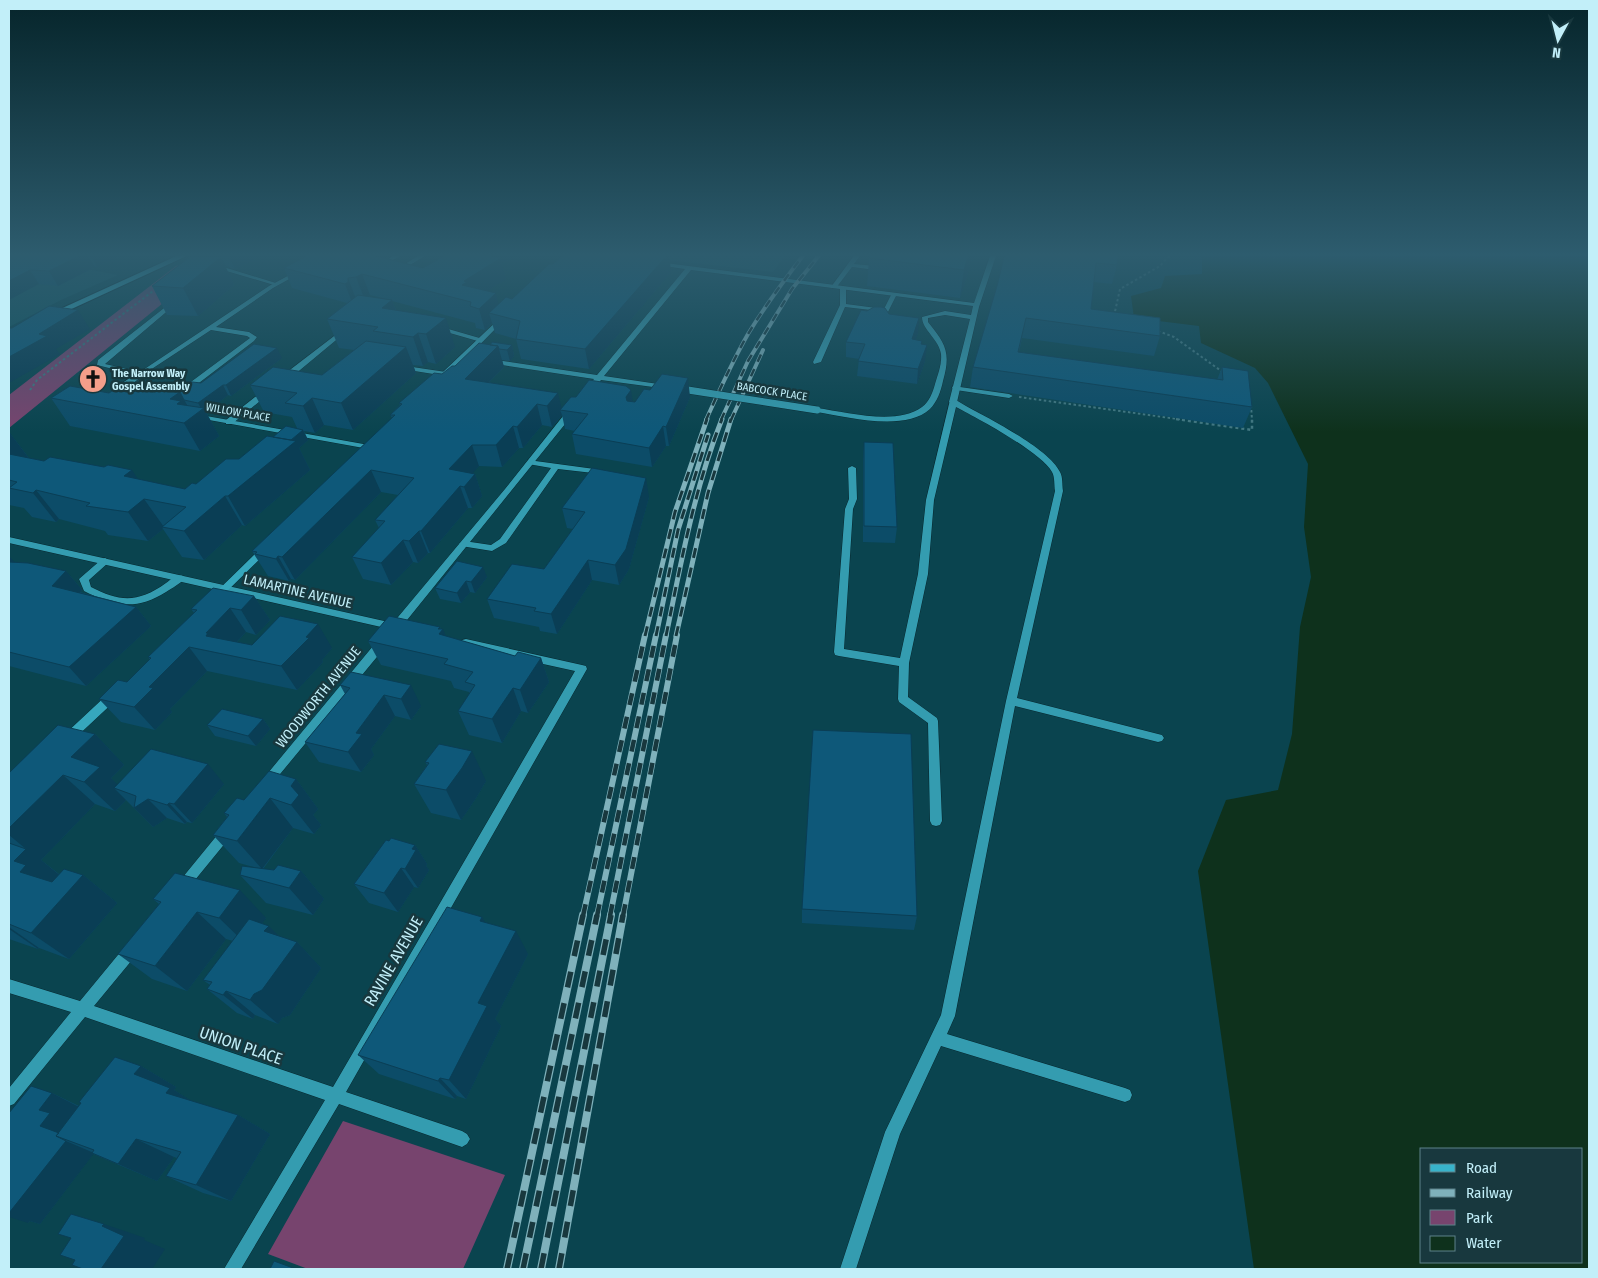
<svg xmlns="http://www.w3.org/2000/svg" width="1598" height="1278" font-family="'Fira Sans Condensed',sans-serif">
<style>
.built{fill:#11525e}
.green{fill:#77446e}
.water{fill:#0e311c;fill-rule:evenodd}
.lines{fill:none;stroke-linecap:round;stroke-linejoin:round}
.lane-casing{stroke:#07282f;stroke-width:1}
.street-casing{stroke:#07282f;stroke-width:1}
.secondary-casing{stroke:#07282f;stroke-width:1}
.primary-casing{stroke:#07282f;stroke-width:2}
.path-far1{stroke:#427882;stroke-width:2;stroke-dasharray:2.5 2.5;stroke-linecap:butt}
.path{stroke:#427882;stroke-width:2.5;stroke-dasharray:3 3;stroke-linecap:butt}
.lane{fill:#349cb0;fill-rule:evenodd}
.street{fill:#349cb0;fill-rule:evenodd}
.secondary{fill:#36a7bd;fill-rule:evenodd}
.primary{fill:#38b3ca;fill-rule:evenodd}
.rail-far3-casing{stroke:#7fb1bb;stroke-width:4}
.rail-far2-casing{stroke:#7fb1bb;stroke-width:5}
.rail-far1-casing{stroke:#7fb1bb;stroke-width:6}
.rail-casing{stroke:#7fb1bb;stroke-width:8}
.rail-far3{stroke:#18383e;stroke-width:2.5;stroke-dasharray:8;stroke-linecap:butt}
.rail-far2{stroke:#18383e;stroke-width:3;stroke-dasharray:10;stroke-linecap:butt}
.rail-far1{stroke:#18383e;stroke-width:4.5;stroke-dasharray:12;stroke-linecap:butt}
.rail{stroke:#18383e;stroke-width:5.5;stroke-dasharray:16;stroke-linecap:butt}
.street-bridge-casing{stroke:#07282f;stroke-width:8;stroke-linecap:butt}
.street-bridge{stroke:#349cb0;stroke-width:7}
.wall{fill:#0c4c68;fill-rule:evenodd}
.shaded-wall{fill:#0a3e55}
.building{fill:#0e5879;stroke:#0a3e55}
.labels{text-anchor:middle;stroke-width:5;stroke-linejoin:round;paint-order:stroke}
.far-poi-label{font-size:11px;font-weight:bold;fill:#c2eff9;stroke:#18383e;text-anchor:start}
.far-street-label{font-size:11px;fill:#c2eff9;stroke:#18383e}
.street-label{font-size:14px;fill:#c2eff9;stroke:#18383e}
.near-street-label{font-size:16px;fill:#c2eff9;stroke:#18383e}
</style>
<rect width="100%" height="100%" fill="#0a444f"/>
<path class="built" d="M629,253H787L773,272L631,256Z
M9,254L118,275L61,300L9,327Z"/>
<path class="green" d="M183,263L205,269L9,428V395L176,266Z
M343,1121L505,1175L463,1269H308L268,1254Z"/>
<path class="water" d="M1197,253H1589V1269H1254L1198,871L1226,800L1278,790L1292,734L1300,627L1311,577L1304,527L1308,464L1268,383L1255,368L1201,343L1199,326L1134,318L1131,296L1161,288L1165,276L1202,274V258ZM1422,1149H1582V1262H1422Z"/>
<g class="lines">
<defs>
<path id="lane" d="M174,253H188L189,254L186,256Z
M398,253H406L391,261L386,260Z
M423,253H430L400,271L395,270Z
M856,253H862L854,264L876,266L879,268L876,270L852,267L836,288H832L831,287Z
M297,271L302,272L273,288L216,327L249,332L257,337L254,341L187,392H181L180,390L250,338L247,336L211,330L141,376L97,365L98,360L173,301L178,302L105,364L140,372L269,286Z
M843,286L846,288V304L884,309L892,293L897,294L888,312L845,307L821,362L814,364L813,362L840,305V288Z
M342,330L347,331L288,380H282V376Z
M953,386L1009,394L1013,396L1009,398L956,390L952,388Z
M264,390H270L271,392L232,424H226V420Z
M950,400H956L966,406C990,419 1049,449 1060,472C1063,477 1062,485 1063,491L1017,698L1158,734L1162,735L1164,738L1162,741L1158,742L1015,706L955,1016L947,1034L1125,1088L1130,1090L1132,1095L1130,1100L1125,1102L941,1046L900,1134L856,1269H840L885,1132L941,1015L1006,701L1055,491C1054,485 1055,477 1052,472C1041,452 977,418 956,407L934,500L928,574L909,663L908,697L937,718L938,721L942,821L940,825L936,826L932,825L930,821L928,723L899,702L898,699L899,666L839,656L835,655L834,652L845,509L849,499L848,468L852,466L856,468L857,499L853,509L844,649L900,658L918,574L926,500Z
M528,460L602,470L606,472L602,474L558,469L506,543L492,551L461,546L459,544L464,541L491,545L500,539L551,468L528,464Z
M105,558L110,561L108,563L89,580L91,587C120,602 138,603 166,583C172,579 176,574 183,576L185,578C180,584 172,588 166,592C136,611 114,606 84,591L79,579L102,559Z"/>
<path id="street" d="M991,253H997L979,307L957,402L953,404L949,402L970,319L945,315L928,318V322C946,344 951,353 943,381C941,391 937,402 930,409C905,432 847,417 817,412L813,410L817,408C846,412 897,426 922,407C929,402 933,392 935,384C938,374 942,364 941,354C939,339 922,330 922,317L945,311L971,315L973,306L691,270L604,376L665,385L669,387L668,389L601,380L590,394H587L583,392L594,379L489,363L485,361L489,359L597,375L685,269L656,265L655,264L658,262L974,303Z
M213,265H217L279,284L274,285L213,267Z
M438,326L483,339L484,340L481,342L436,329V327Z
M399,365L446,372L450,374L446,376L402,369H399Z
M138,372L145,374L120,393H114V389Z
M567,411H573L574,413L399,630L394,632L390,629L9,543V537L393,623L505,489Z
M195,414L369,445L373,447L369,449L198,418L194,416Z
M382,639L386,640L387,643L386,646L271,785L267,787L263,785L261,782L263,779L378,640Z
M466,639L582,665L586,666L587,669L346,1092L462,1131L467,1134L470,1139L467,1144L462,1147L339,1104L241,1269H224L325,1100L85,1017L14,1104L9,1106V1088L71,1012L9,993V979L80,1001L127,944L132,943L137,944L139,949L137,954L94,1006L333,1087L575,671L462,646L461,643L462,640Z
M227,827L231,828L233,832L231,836L186,891L182,893L178,891L176,887L178,883L223,828Z"/>
<path id="secondary" d="M500,318L505,319L449,376H443V372Z
M265,546L270,549L268,551L218,600H212L210,598L212,596L262,547Z
M114,691L118,692L119,695L118,698L72,741L68,742L64,741L62,738L64,735L110,692Z"/>
<path id="primary" d="M183,253H193L52,318L45,316Z"/>
</defs>
<use href="#lane" class="lane-casing"/>
<use href="#street" class="street-casing"/>
<use href="#secondary" class="secondary-casing"/>
<use href="#primary" class="primary-casing"/>
<path class="path-far1" d="M1114,316L1120,289L1160,266L1172,253
M1158,331L1174,337L1224,373
M30,390L37,380L157,288
M1019,397L1185,420
M1251,405L1252,420"/>
<path class="path" d="M1176,419L1252,430V419"/>
<use href="#lane" class="lane"/>
<use href="#street" class="street"/>
<use href="#secondary" class="secondary"/>
<use href="#primary" class="primary"/>
<defs>
<path id="rail-far3" d="M706,420C719,391 732,362 748,334C765,306 785,279 805,253
M721,420L748,361L792,289L821,253
M731,420L763,350"/>
<path id="rail-far2" d="M645,636L675,512L707,419
M656,636L678,530L708,435
M666,636C681,563 694,489 722,419
M676,636L708,493L731,419"/>
<path id="rail-far1" d="M583,916L645,635
M597,916L656,635
M610,916L666,635
M623,916L677,635"/>
<path id="rail" d="M507,1269L583,915
M523,1269L597,915
M541,1269L611,915
M559,1269L623,915"/>
</defs>
<use href="#rail-far3" class="rail-far3-casing"/>
<use href="#rail-far2" class="rail-far2-casing"/>
<use href="#rail-far1" class="rail-far1-casing"/>
<use href="#rail" class="rail-casing"/>
<use href="#rail-far3" class="rail-far3"/>
<use href="#rail-far2" class="rail-far2"/>
<use href="#rail-far1" class="rail-far1"/>
<use href="#rail" class="rail"/>
<defs>
<path id="street-bridge" d="M675,388L817,410"/>
</defs>
<use href="#street-bridge" class="street-bridge-casing"/>
<use href="#street-bridge" class="street-bridge"/>
</g>
<path class="wall" d="M9,253H127L97,267H95L58,286L39,284Z
M220,253H267L235,269L226,266Z
M312,253H384L378,256L423,268L449,253H519L502,264L506,279L487,291L498,304L512,299L671,272L589,369L521,359L516,339L495,333L492,323L485,330L476,328L475,323L392,301L396,310L455,347L436,364L428,362L423,366L413,365L416,373L353,430L324,425L315,433L304,431L308,440L299,448L310,470L245,526L242,525L204,560L182,557L163,529L148,541L108,535L105,531L59,519L56,522L32,517L24,508L9,505V432L29,458L185,489L196,484L239,459L273,437L297,428L292,417L264,412L250,385L322,375L354,350L339,348L327,319L347,303L292,288L284,268ZM370,295L390,300L367,297Z
M871,253H974L960,298L867,286L869,258Z
M1005,253L1117,265L1112,284L1094,282L1091,309L1160,336L1154,356L1022,338L1019,352L1217,380L1222,367L1252,407L1243,428L970,387L973,367L997,286Z
M1123,253H1148L1147,256Z
M221,257L234,285L198,316L167,315L152,286Z
M889,314L918,333L915,340L922,344L925,361L917,384L857,376L859,359L846,357V342Z
M490,345H512L514,356L510,361L502,360L504,367L489,382L561,409L690,397L669,446H666L652,467L576,454L572,434L575,431L565,429L562,415L552,427L542,425L523,448H519L502,467L479,466L472,473L475,474L482,496L472,508H468L430,553H428L418,563L413,562L391,585L363,579L352,557L379,528L375,520L398,495L381,492L295,580L291,579L289,581L268,576L252,551L392,418L390,415L400,405L399,403L455,366Z
M282,358L231,396L228,395L206,412L219,436L200,451L70,426L51,398L109,393L170,391L201,383Z
M864,442L897,527L895,543L863,542V458Z
M649,497L629,569L619,585L592,580L557,634L540,631L539,627L494,618L487,599L544,569L573,529L567,528L562,508Z
M9,556L14,562L66,571L82,590L80,592L136,607L151,626L86,686L9,666Z
M457,561L487,577L475,593L470,592L461,603L440,599L435,588Z
M254,596L270,620L256,635L246,632L237,642L252,645L332,648L322,660L323,662L297,690L207,671L170,709L172,712L155,730L121,722L99,699L127,682L150,660L148,657L194,613L191,609Z
M440,627L445,636L515,656L541,658L549,682L528,713L521,711L502,743L469,735L458,711L470,694L469,692L454,688L451,681L381,665L368,641Z
M351,672L421,706L411,720L395,716L371,749L374,755L361,772L319,762L305,742L345,694L340,685Z
M263,719L270,729L256,746L215,736L207,725Z
M95,734L124,765L111,778L117,785L224,784L192,823L187,822L185,824L167,818L153,827L126,800L115,811L95,804L41,860L59,874L83,875L117,903L69,959L39,948L38,949L9,939V773Z
M425,762L486,781L476,798L461,820L431,813L414,784L427,765Z
M296,779L318,809L313,815L321,825L314,834L293,828L263,869L301,871L324,899L313,915L266,903L240,875L257,868L239,863L213,835L227,817L224,813L244,800Z
M415,845L427,864L426,866L429,870L418,888L414,887L398,912L369,903L354,884Z
M153,899L266,918L262,923L279,936L297,942L321,968L290,1015L282,1018L278,1024L255,1015L253,1019L237,1013L207,989L210,985L203,980L233,941L226,939L187,991L152,979L118,954L159,904Z
M802,909L917,916L914,930L802,923Z
M482,917L485,923L528,954L495,1019L501,1026L466,1099L457,1096L455,1099L379,1074L358,1055Z
M141,1066L176,1087L174,1090L191,1101L238,1115L270,1134L231,1201L203,1193L166,1176L177,1158L174,1157L157,1181L93,1154L40,1224L30,1221L28,1223L52,1093L79,1106Z"/>
<path class="shaded-wall" d="M85,253H86L95,267L58,286L49,271Z
M89,253H127L97,267Z
M227,253H267L235,269Z
M356,253H384L361,266Z
M482,253H519L502,264L506,279L472,301L462,285Z
M669,253L671,272L589,369L585,349Z
M969,253H974L960,298L964,270Z
M221,257L234,285L198,316L183,288Z
M30,270L39,284L9,300V281Z
M362,274L370,295L364,298L356,277Z
M348,278L356,299L353,305L345,284Z
M496,293L501,314L489,313L492,323L485,330L479,309Z
M392,300L402,329L382,308Z
M78,310L90,329L56,349L60,354L9,383V357L39,334Z
M446,318L455,347L436,364L426,334Z
M919,318L918,333L910,354L912,339Z
M418,333L428,362L423,366L413,337Z
M512,345L514,356L510,361L507,350Z
M927,345L925,361L917,384L918,369Z
M498,346L504,367L471,400L465,379Z
M406,347L416,373L353,430L341,403Z
M277,348L282,358L231,396L226,385Z
M688,378L690,397L669,446L666,427Z
M223,385L228,395L206,412L219,436L200,451L170,399L180,392L193,416L202,410L198,403Z
M631,390L634,409L630,416L626,397Z
M558,393L562,410H560L562,415L552,427L547,406Z
M312,398L324,425L315,433L303,406Z
M537,404L542,425L523,448L517,427Z
M513,426L519,448L502,467L496,445Z
M663,426L666,446L652,467L649,448Z
M303,430L308,440L299,448L310,470L245,526L228,496Z
M9,432L31,461L9,477Z
M472,445L479,466L462,486H460L468,508L430,553L421,531L449,469Z
M132,470L151,499H144L164,527H162L163,529L148,541L128,512L124,476Z
M371,470L381,492L295,580L282,557Z
M475,474L482,496L472,508L464,487Z
M646,478L649,497L629,569L619,585L615,565Z
M36,490L59,519L56,522L33,493Z
M225,496L242,525L204,560L184,531Z
M419,531L428,553L418,563L409,541Z
M403,540L413,562L391,585L381,563Z
M9,556L18,566L9,574Z
M278,556L291,579L289,581L276,559Z
M588,560L592,580L557,634L551,614Z
M483,567L487,577L475,593L471,582Z
M66,571L82,590L68,605L52,586Z
M466,581L470,592L461,603L457,593Z
M254,596L270,620L256,635L241,610Z
M136,607L151,626L86,686L69,667Z
M230,608L246,632L225,654L206,636V633Z
M318,624L332,648L322,660L323,662L297,690L281,666Z
M440,627L441,631L443,629L453,654L439,634L438,629Z
M189,647L207,671L170,709L172,712L155,730L134,707L149,687Z
M541,658L549,682L528,713L520,690Z
M411,685L421,706L411,720L401,699Z
M513,688L521,711L502,743L492,719Z
M384,695L395,716L371,749L374,755L361,772L348,752L356,733Z
M263,719L270,729L256,746L248,736Z
M95,734L124,765L111,778L125,792L114,788L126,800L115,811L84,782L71,757Z
M472,751L486,781L476,798L461,820L446,790Z
M208,764L224,784L192,823L174,804Z
M63,775L95,804L41,860L62,877V893L20,872L14,861L26,849L9,835V828Z
M296,779L318,809L313,815L321,825L314,834L291,805V786Z
M270,798L293,828L262,869L237,841Z
M148,799L167,818L153,827L134,808Z
M169,803L187,822L185,824L167,805Z
M415,845L427,864L426,866L429,870L418,888L405,869L412,849Z
M401,868L414,887L398,912L384,893Z
M301,871L324,899L313,915L289,888Z
M83,875L117,903L69,959L31,933Z
M240,890L266,918L247,945L219,918Z
M197,912L226,939L187,991L155,966Z
M482,917L495,940L480,921Z
M269,926L292,949L297,942L321,968L290,1015L282,1018L278,1024L250,1000L264,931Z
M9,927L39,948L38,949L9,929Z
M516,931L528,954L495,1019L501,1026L466,1099L449,1080L478,1003Z
M226,991L255,1015L253,1019L223,995Z
M141,1066L176,1087L174,1090L204,1109L201,1114L134,1074Z
M440,1078L457,1096L455,1099L438,1081Z
M52,1093L79,1107L96,1150L40,1126L39,1110Z
M238,1115L270,1134L231,1201L196,1185Z
M136,1139L174,1157L157,1181L118,1164Z
M66,1141L94,1153L40,1224L30,1221L28,1223L9,1217V1212Z
M104,1224L145,1238L144,1240L165,1249L152,1269H101L102,1226Z"/>
<path class="building" d="M9,253H85L49,271L30,270L9,281Z
M312,253H365L423,268L449,253H482L481,254L501,258L464,281L467,282L462,285L496,293L479,309L470,306L471,302L362,274L356,277L348,278V282L345,284L284,268Z
M566,253H669L585,349L516,339L520,321L489,313L506,297L512,299L549,264H553Z
M871,253H969L964,270L869,258Z
M1005,253H1118L1117,265L1096,263L1091,309L1160,318V336L1026,318L1018,352L1223,380L1222,367L1248,371L1252,407L973,367L997,286Z
M191,256L221,257L183,288L152,286Z
M358,295L392,300L382,308L446,318L426,334L418,333L413,337L373,331L378,327L327,319Z
M49,306L78,310L39,334L47,336L9,357V328H12Z
M874,307H881L885,308L889,314L919,318L912,339L922,341L921,344L927,345L918,369L858,361L865,344L846,342L861,310L867,311Z
M366,341L406,347L341,403L312,398L303,406L285,403L297,393L250,385L273,367L322,375Z
M492,342L512,345L507,350L499,349L498,346L490,345Z
M479,343L498,346L465,379L558,393L547,406L537,404L517,427L513,426L496,445H472L449,469L475,474L464,487L460,486L421,531H419L409,541L403,540L381,563L352,557L385,521L375,520L414,478L371,470L282,557L278,556L276,559L255,554L257,552L252,551L395,415H390L402,404L399,403L434,373L442,374L452,366H455Z
M254,344L277,348L226,385H223L198,403L184,400L180,392L170,391L184,381L201,383Z
M662,374L688,378L666,427L663,426L649,448L572,434L588,414L560,410L571,397H576L589,380L626,386L631,390L626,397L627,401L635,402L644,389L650,390Z
M124,383L180,392L170,399L181,401L177,404L204,408L184,423L51,398L70,386L109,393Z
M286,426L303,430L291,440L273,437Z
M267,436L296,441L228,496H225L184,531L162,527L186,507L144,499L128,512L86,506L90,503L36,490L33,493L9,488L17,482L9,480V454L44,461L50,457L104,467L108,465L132,470L124,476L185,489L192,483L196,484L226,459H239Z
M864,442L893,443L897,527L864,526Z
M592,468L646,478L626,549L615,565L588,560L551,614L534,611L536,608L487,599L512,564L544,569L585,512L562,508Z
M457,561L483,567L471,582L466,581L457,593L435,588Z
M9,562L28,563L66,571L52,586L136,607L69,667L9,652Z
M213,588L254,596L241,610L230,608L206,633H208L206,636L252,645L280,616L318,624L306,637L309,638L281,666L189,647L149,687L153,688L134,707L99,699L118,680L127,682L151,658L148,657L197,610L191,609Z
M389,616L440,627L438,629H443L439,634L515,656L518,652L541,658L520,690L513,688L492,719L458,711L475,685L465,682L473,672L444,664L448,659L368,641Z
M351,672L411,685L401,699L384,695L356,733L362,734L348,752L305,742L350,688L340,685Z
M222,709L263,719L248,736L207,725Z
M58,725L95,734L71,757L100,767L84,782L63,775L9,828V773Z
M813,730L911,734L917,916L802,909Z
M439,744L472,751L462,768L446,790L414,784L429,763L425,762Z
M151,749L208,764L174,804L169,803L167,805L148,799L134,808L136,796L114,788Z
M269,771L296,779L291,786L299,795L291,805L270,798L237,841L213,835L229,815L224,813L237,798L244,800Z
M391,838L415,845L412,849L416,850L405,869L401,868L384,893L354,884L386,840L389,841Z
M9,843L26,849L14,861L26,865L20,872L52,882L64,869L83,875L31,933L9,924Z
M278,865L301,871L289,888L240,875L242,866L274,870Z
M175,873L240,890L219,918L197,912L155,966L118,954L161,902L153,899Z
M447,907L482,917L480,921L516,931L478,1003L487,1006L449,1080L440,1078L438,1081L358,1055Z
M249,919L269,926L264,931L297,942L262,990L254,994L250,1000L226,991L223,995L207,989L212,982L203,980Z
M115,1057L141,1066L134,1074L170,1088L166,1093L238,1115L196,1185L166,1176L181,1152L136,1139L118,1164L92,1153L94,1150L56,1136L81,1103L79,1102Z
M31,1086L52,1093L39,1110L50,1113L40,1126L59,1133L56,1136L66,1141L9,1213V1113Z
M71,1214L104,1224L102,1226L124,1236L101,1269H83L72,1265L75,1260L60,1255L71,1238L58,1234Z
M274,1261L296,1269H270Z"/>
<linearGradient id="sky" x2="0" y2="1"><stop stop-color="#06252b"/><stop offset="0.59" stop-color="#2d5c6e"/><stop offset="1" stop-color="#2d5c6e" stop-opacity="0"/></linearGradient>
<rect width="1598" height="432" fill="url(#sky)"/>
<defs>
<symbol id="church-disc" viewBox="-11 -11 22 22"><circle r="9.5" fill="#f49e8a" stroke="#18383e"/><path d="M-1.2-6h2.4v3.5h3.3v2.4h-3.3V6h-2.4V-.1h-3.3v-2.4h3.3Z" fill="#111"/></symbol>
</defs>
<g fill-rule="evenodd">
<use href="#church-disc" x="77" y="363" width="32" height="32"/>
</g>
<g class="labels">
<g class="far-poi-label">
<text x="112" y="377">The Narrow Way<tspan x="112" dy="13">Gospel Assembly</tspan></text>
</g>
<g class="far-street-label">
<text transform="translate(772 391) rotate(9)" y="4">BABCOCK PLACE</text>
<text transform="translate(238 412) rotate(10)" y="4">WILLOW PLACE</text>
</g>
<g class="street-label">
<text transform="translate(298 591) rotate(13)" y="5">LAMARTINE AVENUE</text>
<text transform="translate(318 697) rotate(-51)" y="5">WOODWORTH AVENUE</text>
</g>
<g class="near-street-label">
<text transform="translate(393 961) rotate(-60)" y="6">RAVINE AVENUE</text>
<text transform="translate(241 1045) rotate(19)" y="6">UNION PLACE</text>
</g>
</g>
<rect width="1598" height="1278" fill="none" stroke="#c2eff9" stroke-width="20"/>
<rect x="1420" y="1148" width="162" height="115" fill="#18383e" stroke="#5c8189"/>
<rect x="1430" y="1164" width="25" height="8" fill="#38b3ca" stroke="#5c8189"/>
<text x="1466" y="1173" font-size="15" fill="#c2eff9">Road</text>
<rect x="1430" y="1189" width="25" height="8" fill="#7fb1bb" stroke="#5c8189"/>
<text x="1466" y="1198" font-size="15" fill="#c2eff9">Railway</text>
<rect x="1430" y="1210" width="25" height="15" fill="#77446e" stroke="#5c8189"/>
<text x="1466" y="1223" font-size="15" fill="#c2eff9">Park</text>
<rect x="1430" y="1236" width="25" height="15" fill="#0e311c" stroke="#5c8189"/>
<text x="1466" y="1248" font-size="15" fill="#c2eff9">Water</text>
<g transform="translate(1558 40) rotate(187)" stroke="#18383e" stroke-width="4" paint-order="stroke">
<path d="M0-4L9 19L0 12L-9 19Z" fill="#c2eff9"/>
<text y="-8" font-size="14" font-weight="bold" text-anchor="middle" fill="#c2eff9">N</text>
</g>
</svg>
